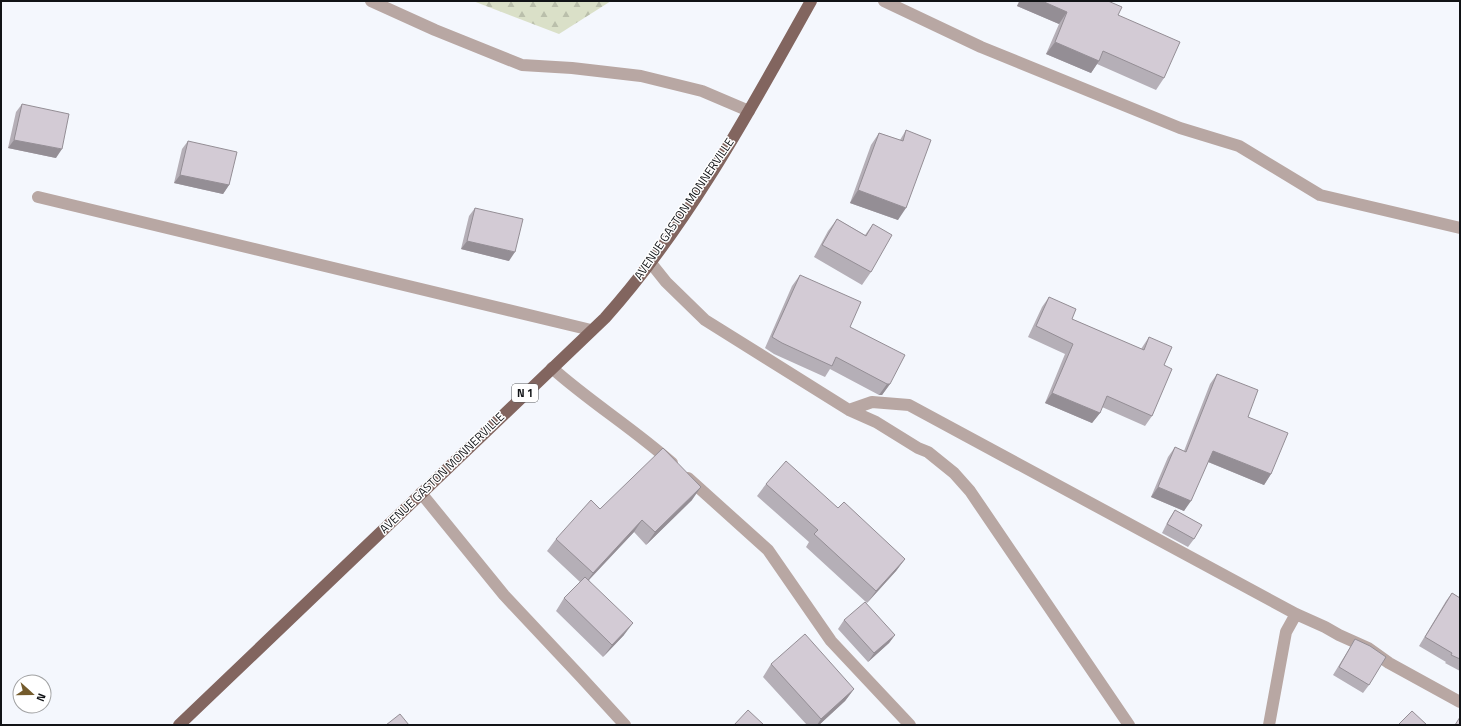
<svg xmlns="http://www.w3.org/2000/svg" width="1461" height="726" font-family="'Titillium Web',sans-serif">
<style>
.forest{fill:url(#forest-firs)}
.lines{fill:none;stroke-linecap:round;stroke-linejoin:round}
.minor{stroke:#b8a7a3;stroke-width:12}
.primary{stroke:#82655f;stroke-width:12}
.wall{fill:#b5afb7}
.shaded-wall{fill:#948e95}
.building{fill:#d3cbd5;stroke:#948e95}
.labels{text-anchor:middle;stroke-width:3;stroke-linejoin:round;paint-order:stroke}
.shield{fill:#fff;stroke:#585a5c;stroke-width:1}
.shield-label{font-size:11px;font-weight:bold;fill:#111316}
.street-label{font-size:12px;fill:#111316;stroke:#fff}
</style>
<defs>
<pattern id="forest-firs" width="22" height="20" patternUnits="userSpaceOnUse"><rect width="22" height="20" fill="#dae0c8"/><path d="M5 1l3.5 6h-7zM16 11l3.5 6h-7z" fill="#babfab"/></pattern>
</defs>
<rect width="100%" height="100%" fill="#f4f7fd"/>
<path class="forest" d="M473,1H611L559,34Z"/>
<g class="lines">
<path class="minor" d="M371,1L435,30L522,65L572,68L641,76L702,91L749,111
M884,1L981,47L1180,128L1239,146L1320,195L1460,228
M38,197L591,330
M650,262L666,282L705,320L849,410L876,422L918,448L928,452L954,473L970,491L1129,725
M552,368C590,402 634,429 672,463
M849,410L872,402L909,405L1296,614L1325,627L1339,635L1368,648L1389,663L1460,702
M688,478L768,550L831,641L910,725
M421,493L504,595L581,677L625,725
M1269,725L1286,632L1296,614"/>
<path class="primary" d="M179,725L605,318C689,224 750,110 811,1"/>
</g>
<path class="wall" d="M1019,1H1108L1164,78L1156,90L1097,64L1091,73L1046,54L1059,24L1017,6Z
M22,104L56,158L8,148L16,112Z
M906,130L898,220L850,203L871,145L879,133L900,140Z
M188,141L229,185L223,194L174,183L182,149Z
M475,208L509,261L461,249L469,216Z
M837,219L865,235L873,224L871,272L862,285L814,257L828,231Z
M800,275L850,327L890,384L882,395H879L830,369L825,377L774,354L765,348L792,286Z
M1049,297L1072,319L1141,349L1149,337L1164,365L1152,416L1145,426L1102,407L1100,413L1092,423L1045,403L1065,354L1028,337L1042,307Z
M1217,374L1248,417L1271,474L1264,485L1208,462L1184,511L1151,497L1168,457L1175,447L1184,451L1210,384Z
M766,484L905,559L896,571L867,603L806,547L809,542L757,496Z
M692,500L646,545L634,532L589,580L624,635L603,657L556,611L564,598L580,582L547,551L556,539L600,509Z
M1175,510L1194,539L1188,547L1162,533L1169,519Z
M1452,593L1460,598V671L1445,663L1446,662L1419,646L1446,601Z
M844,620L895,635L889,643L868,662L838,629Z
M1355,639L1369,685L1363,693L1333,675Z
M771,664L854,689L845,701L819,725H807L763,677Z"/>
<path class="shaded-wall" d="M1020,1H1042L1067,12L1059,24L1017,6Z
M1055,42L1099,61L1091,73L1046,54Z
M14,140L62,149L56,158L8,148Z
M180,175L229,185L223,194L174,183Z
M858,190L906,208L898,220L850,203Z
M467,241L515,252L509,261L461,249Z
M887,384H890L882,395H879Z
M1052,393L1100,413L1092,423L1045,403Z
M1213,451L1271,474L1264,485L1206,461Z
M701,487L692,500L646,545L655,532Z
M1158,487L1191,501L1184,511L1151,497Z
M642,520L634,532L584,585L593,573Z
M905,559L896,571L867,603L876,591Z
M633,623L624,635L603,657L612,645Z
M895,635L889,643L868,662L874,653Z
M854,689L845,701L819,725H817L821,719Z"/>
<path class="building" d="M1042,1H1108L1122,7L1118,15L1180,42L1164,78L1103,51L1099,61L1055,42L1067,12Z
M22,104L69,114L62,149L14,140Z
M906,130L931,140L906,208L858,190L879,133L903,141Z
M188,141L237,152L229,185L180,175Z
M475,208L523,219L515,252L467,241Z
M837,219L866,236L873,224L892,235L871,272L822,245Z
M800,275L861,302L850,327L905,355L890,384H887L836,357L832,366L782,343L772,337Z
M1049,297L1076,309L1072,319L1144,350L1149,337L1172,347L1164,365L1172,369L1152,416L1107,396L1100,413L1052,393L1073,344L1036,326Z
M1217,374L1258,390L1248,417L1288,433L1271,474L1213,451L1191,501L1158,487L1175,447L1186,452Z
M663,448L701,487L655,532L642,520L593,573L556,539L591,500L600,509Z
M786,461L838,508L844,502L905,559L876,591L814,534L818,530L766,484Z
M1175,510L1202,525L1194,539L1167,524Z
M585,577L633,623L612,645L564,598Z
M1452,593L1460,598V659L1451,655L1452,653L1425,637Z
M865,602L895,635L874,653L844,620Z
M805,634L854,689L821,719L771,664Z
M1355,639L1370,646L1386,657L1369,685L1339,667Z
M748,710L764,725H734Z
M1412,711L1427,725H1398Z
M400,714L409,725H386Z
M1460,717V725H1455Z"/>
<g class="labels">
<rect class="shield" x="512" y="384" width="26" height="18" rx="3"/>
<g class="shield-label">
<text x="525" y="397">N 1</text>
</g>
<g class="street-label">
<text transform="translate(684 209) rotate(-56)" y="4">AVENUE GASTON MONNERVILLE</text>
<text transform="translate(442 473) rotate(-44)" y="4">AVENUE GASTON MONNERVILLE</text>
</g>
</g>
<rect width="1461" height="726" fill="none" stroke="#111316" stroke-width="4"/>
<g transform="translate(32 694) rotate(111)"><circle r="19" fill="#ffffff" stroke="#a0a1a2"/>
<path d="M0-3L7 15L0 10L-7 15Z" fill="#745b2c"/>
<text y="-6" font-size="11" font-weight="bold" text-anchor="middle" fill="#111316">N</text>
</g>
</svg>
